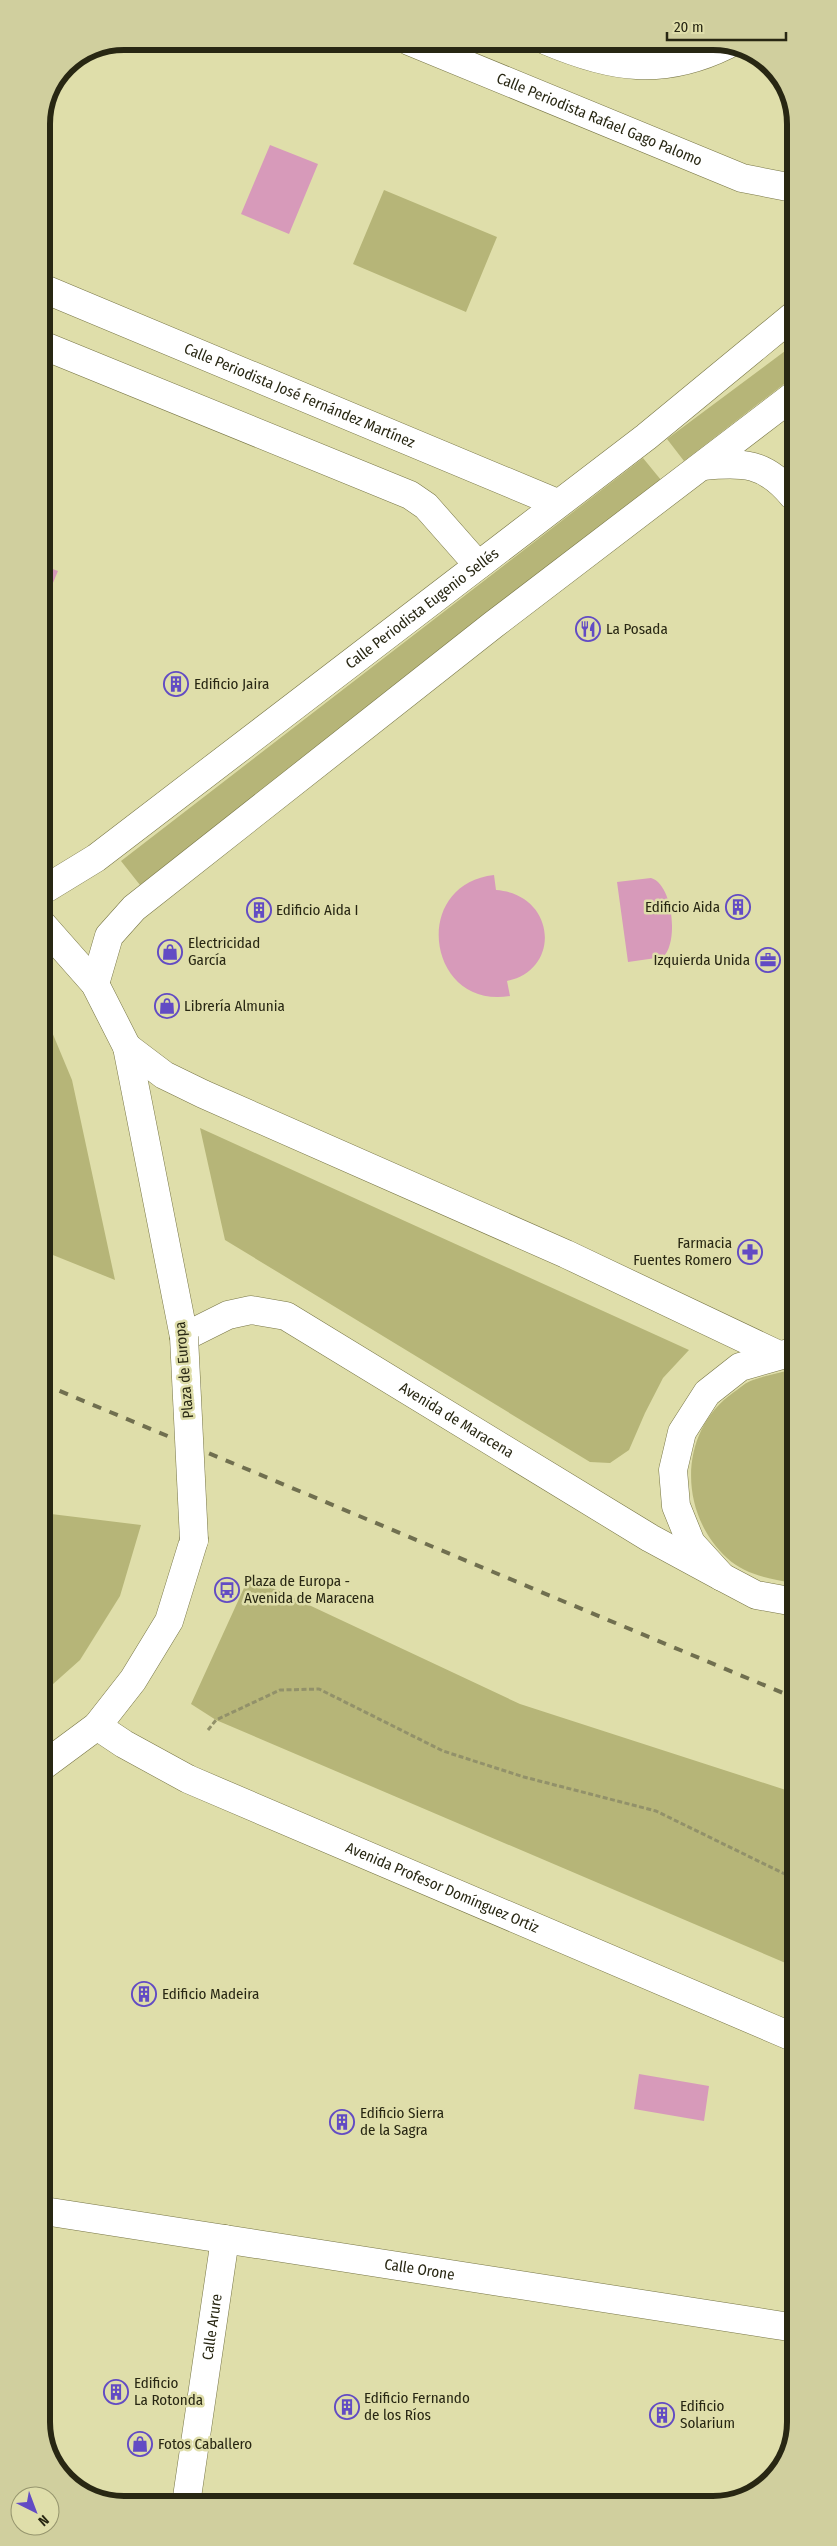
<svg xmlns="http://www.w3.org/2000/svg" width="837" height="2546" font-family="'Fira Sans Condensed',sans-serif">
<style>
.green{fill:#b6b578}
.water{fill:#d79aba}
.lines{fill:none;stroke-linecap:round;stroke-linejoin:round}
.minor-casing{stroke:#777545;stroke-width:29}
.tertiary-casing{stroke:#777545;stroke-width:29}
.secondary-casing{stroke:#777545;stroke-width:29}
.primary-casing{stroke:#777545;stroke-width:29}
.path{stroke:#92916a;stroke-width:3;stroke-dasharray:5 2.5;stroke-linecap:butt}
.minor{stroke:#fff;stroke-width:28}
.tertiary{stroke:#fff;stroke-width:28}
.secondary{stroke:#fff;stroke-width:28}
.primary{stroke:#fff;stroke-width:28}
.rail{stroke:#706f4f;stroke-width:4;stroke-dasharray:9 9;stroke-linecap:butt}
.primary-bridge-casing{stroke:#777545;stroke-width:29;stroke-linecap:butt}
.primary-bridge{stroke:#fff;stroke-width:28}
.labels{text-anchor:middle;stroke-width:5;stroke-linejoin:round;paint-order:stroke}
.street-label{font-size:15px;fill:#282713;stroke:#dfdeaa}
.poi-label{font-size:15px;fill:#282713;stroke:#dfdeaa;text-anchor:start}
.rim{fill:none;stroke:#282713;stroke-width:6}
</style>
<rect width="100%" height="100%" fill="#dfdeaa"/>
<path class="green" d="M384,190L497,237L466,312L353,264Z
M793,345V377L684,461L667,439Z
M643,458L661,480L140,885L121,861Z
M42,1008L72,1080L115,1280L43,1251Z
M200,1128L689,1350L663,1378L645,1413L629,1450L610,1463L590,1462L225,1240Z
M786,1371L795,1372L794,1583C771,1579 745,1575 727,1558C678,1513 678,1431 734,1392C740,1388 746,1382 753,1380C763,1376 775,1374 786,1371Z
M43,1513L141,1525L120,1596L80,1660L43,1693Z
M249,1577L520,1704L795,1793V1967L216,1720L191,1704Z"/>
<path class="water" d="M270,145L318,164L289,234L241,214Z
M42,565L58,571L42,609Z
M494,875L496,890C556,894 562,970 507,981L510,996C428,1010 409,885 494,875Z
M651,878C673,884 679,943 663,957L628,962L617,882Z
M639,2074L709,2086L704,2121L634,2109Z"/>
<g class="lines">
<defs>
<g id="minor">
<path id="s1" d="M44,2211L796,2328"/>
<path id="s2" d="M186,2504L225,2239"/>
</g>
<g id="tertiary">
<path id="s3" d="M409,41L742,178L793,188"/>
<path d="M547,41C611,68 662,77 727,45"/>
<path id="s4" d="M42,288L557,503"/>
<path d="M42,345L410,495L426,506L478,565"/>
<path d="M703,466C743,462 765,462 793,496"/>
</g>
<g id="secondary">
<path id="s5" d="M42,891L96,858L646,437L793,316"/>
<path d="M95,984L109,936L134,908L493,625L793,396"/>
<path d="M127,1047L164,1075L203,1094L566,1254L779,1355"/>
<path id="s6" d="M184,1337L228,1315L251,1310L286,1316L650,1538L722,1577"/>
<path d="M789,1353L740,1367L707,1393L682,1432L673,1470L676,1506L691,1543L722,1577L756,1595L795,1602"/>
<path id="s7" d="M97,1726L124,1744L188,1779L795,2038"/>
</g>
<path id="primary" d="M42,924L95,984L127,1047L184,1337
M43,1766L97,1726L133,1680L169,1621L194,1540"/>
</defs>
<use href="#minor" class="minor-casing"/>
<use href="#tertiary" class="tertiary-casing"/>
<use href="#secondary" class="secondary-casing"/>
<use href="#primary" class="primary-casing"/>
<path class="path" d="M208,1730L216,1720L280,1690L319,1689L443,1751L524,1777L656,1811L795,1879"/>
<use href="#minor" class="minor"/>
<use href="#tertiary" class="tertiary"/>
<use href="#secondary" class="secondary"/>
<use href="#primary" class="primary"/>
<path class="rail" d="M43,1384L795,1698"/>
<defs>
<path id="primary-bridge" d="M184,1337L194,1540"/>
</defs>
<use href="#primary-bridge" class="primary-bridge-casing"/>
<use href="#primary-bridge" class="primary-bridge"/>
</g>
<defs>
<symbol id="restaurant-ring" viewBox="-11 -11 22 22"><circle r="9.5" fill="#dfdeaa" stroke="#624bc4" stroke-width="1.5"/><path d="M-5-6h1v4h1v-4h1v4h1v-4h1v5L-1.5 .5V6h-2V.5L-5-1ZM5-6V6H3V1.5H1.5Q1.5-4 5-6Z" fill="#624bc4"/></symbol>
<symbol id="building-ring" viewBox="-11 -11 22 22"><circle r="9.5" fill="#dfdeaa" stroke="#624bc4" stroke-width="1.5"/><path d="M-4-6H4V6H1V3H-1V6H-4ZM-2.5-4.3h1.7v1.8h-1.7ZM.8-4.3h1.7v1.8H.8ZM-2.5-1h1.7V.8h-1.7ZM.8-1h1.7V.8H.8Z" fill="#624bc4"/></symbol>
<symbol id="shop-ring" viewBox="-11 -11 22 22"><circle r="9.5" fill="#dfdeaa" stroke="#624bc4" stroke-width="1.5"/><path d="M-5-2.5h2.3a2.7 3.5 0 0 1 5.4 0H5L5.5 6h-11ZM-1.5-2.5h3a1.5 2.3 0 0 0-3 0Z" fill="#624bc4"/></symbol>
<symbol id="office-ring" viewBox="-11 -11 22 22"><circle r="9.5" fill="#dfdeaa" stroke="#624bc4" stroke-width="1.5"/><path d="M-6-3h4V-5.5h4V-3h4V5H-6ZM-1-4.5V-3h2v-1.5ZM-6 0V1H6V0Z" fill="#624bc4"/></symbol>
<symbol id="pharmacy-ring" viewBox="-11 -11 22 22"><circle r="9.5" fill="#dfdeaa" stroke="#624bc4" stroke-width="1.5"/><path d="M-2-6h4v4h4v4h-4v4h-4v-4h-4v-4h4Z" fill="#624bc4"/></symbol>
<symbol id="bus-ring" viewBox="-11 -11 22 22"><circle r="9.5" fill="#dfdeaa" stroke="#624bc4" stroke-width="1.5"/><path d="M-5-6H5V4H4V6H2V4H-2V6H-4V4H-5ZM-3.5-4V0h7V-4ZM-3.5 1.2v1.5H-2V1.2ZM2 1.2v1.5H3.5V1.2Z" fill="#624bc4"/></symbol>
</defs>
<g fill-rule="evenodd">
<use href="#restaurant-ring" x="574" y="615" width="28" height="28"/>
<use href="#building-ring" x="162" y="670" width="28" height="28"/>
<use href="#building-ring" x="724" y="893" width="28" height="28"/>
<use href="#building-ring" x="245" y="896" width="28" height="28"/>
<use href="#shop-ring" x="156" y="938" width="28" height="28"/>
<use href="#office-ring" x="754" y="946" width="28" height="28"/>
<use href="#shop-ring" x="153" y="992" width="28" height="28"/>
<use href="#pharmacy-ring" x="736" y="1238" width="28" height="28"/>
<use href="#bus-ring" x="213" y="1576" width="28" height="28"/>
<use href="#building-ring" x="130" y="1980" width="28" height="28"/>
<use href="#building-ring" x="328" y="2108" width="28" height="28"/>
<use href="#building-ring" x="102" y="2378" width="28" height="28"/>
<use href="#building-ring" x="333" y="2393" width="28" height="28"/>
<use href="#building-ring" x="648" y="2401" width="28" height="28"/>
<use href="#shop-ring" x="126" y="2430" width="28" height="28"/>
</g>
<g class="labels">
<g class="street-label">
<text dy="5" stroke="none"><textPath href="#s3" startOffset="206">Calle Periodista Rafael Gago Palomo</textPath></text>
<text dy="5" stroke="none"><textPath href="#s4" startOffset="279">Calle Periodista José Fernández Martínez</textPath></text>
<text dy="5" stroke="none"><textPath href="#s5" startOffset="474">Calle Periodista Eugenio Sellés</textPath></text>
<text transform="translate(184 1370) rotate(-95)" y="5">Plaza de Europa</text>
<text dy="5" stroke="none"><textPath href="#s6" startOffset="308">Avenida de Maracena</textPath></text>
<text dy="5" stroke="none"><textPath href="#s7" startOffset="382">Avenida Profesor Domínguez Ortiz</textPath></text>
<text dy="5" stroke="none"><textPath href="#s1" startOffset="380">Calle Orone</textPath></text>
<text dy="5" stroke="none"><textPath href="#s2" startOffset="179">Calle Arure</textPath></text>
</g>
<g class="poi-label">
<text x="606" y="634">La Posada</text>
<text x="194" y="689">Edificio Jaira</text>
<text x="720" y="912" text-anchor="end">Edificio Aida</text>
<text x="276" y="915">Edificio Aida I</text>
<text x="188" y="948">Electricidad<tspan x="188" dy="17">García</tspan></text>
<text x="750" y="965" text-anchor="end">Izquierda Unida</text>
<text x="184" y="1011">Librería Almunia</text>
<text x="732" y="1248" text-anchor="end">Farmacia<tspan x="732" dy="17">Fuentes Romero</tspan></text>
<text x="244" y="1586">Plaza de Europa -<tspan x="244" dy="17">Avenida de Maracena</tspan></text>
<text x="162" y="1999">Edificio Madeira</text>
<text x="360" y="2118">Edificio Sierra<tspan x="360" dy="17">de la Sagra</tspan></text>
<text x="134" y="2388">Edificio<tspan x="134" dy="17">La Rotonda</tspan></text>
<text x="364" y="2403">Edificio Fernando<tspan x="364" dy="17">de los Ríos</tspan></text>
<text x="680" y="2411">Edificio<tspan x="680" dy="17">Solarium</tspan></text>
<text x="158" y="2449">Fotos Caballero</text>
</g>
</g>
<path d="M0 0H837V2546H0ZM124 50H713A74 74 0 0 1 787 124V2422A74 74 0 0 1 713 2496H124A74 74 0 0 1 50 2422V124A74 74 0 0 1 124 50Z" fill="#d0cf9e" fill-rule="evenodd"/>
<path class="rim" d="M124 50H713A74 74 0 0 1 787 124V2422A74 74 0 0 1 713 2496H124A74 74 0 0 1 50 2422V124A74 74 0 0 1 124 50Z"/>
<g transform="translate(35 2511) rotate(138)"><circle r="24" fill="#dfdeaa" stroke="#96956e"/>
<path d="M0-4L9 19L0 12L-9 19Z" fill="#624bc4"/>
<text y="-8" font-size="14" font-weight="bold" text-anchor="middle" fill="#282713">N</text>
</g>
<path d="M667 32v8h119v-8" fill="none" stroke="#282713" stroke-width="2.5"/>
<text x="674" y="32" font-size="15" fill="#282713" stroke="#dfdeaa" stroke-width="4" paint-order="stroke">20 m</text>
</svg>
